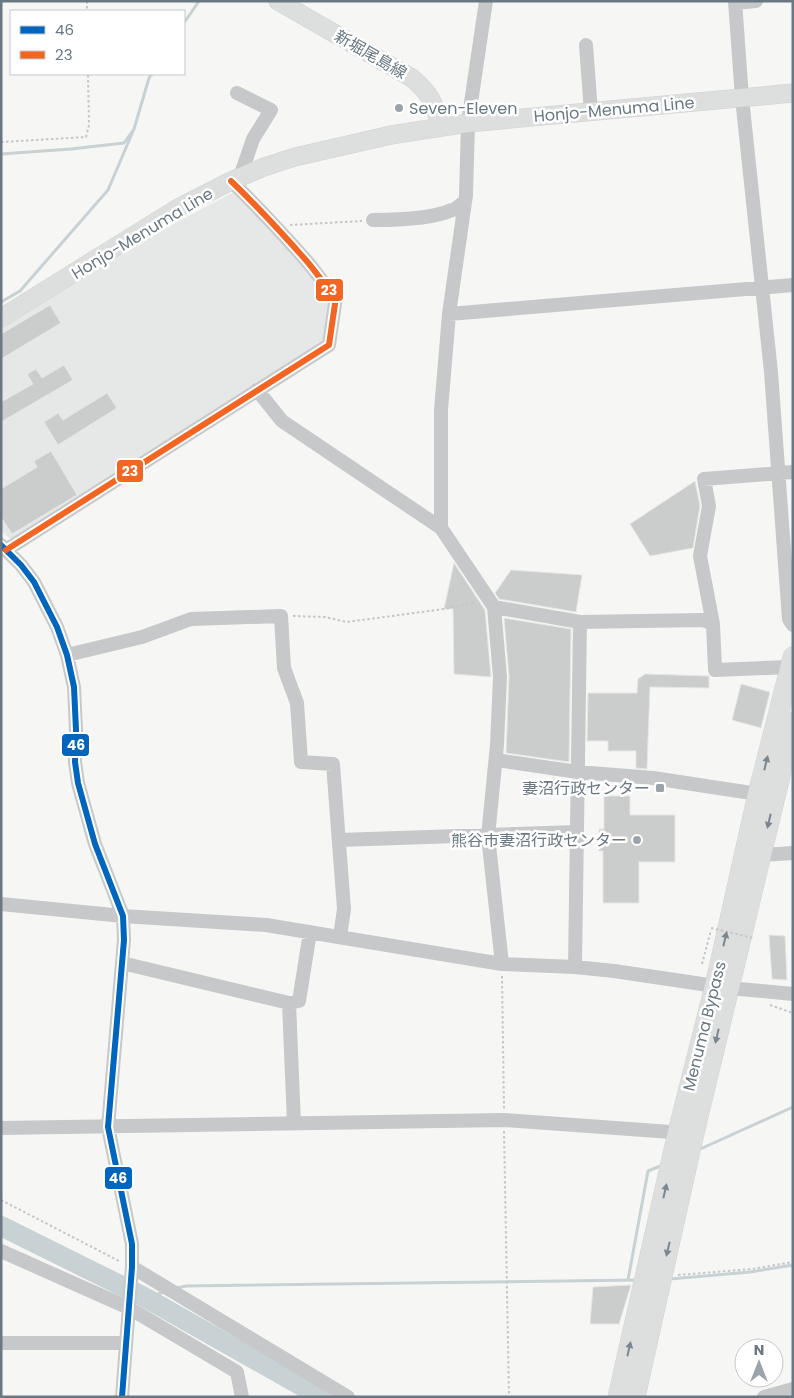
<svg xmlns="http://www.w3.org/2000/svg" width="794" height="1398" font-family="Poppins,'Noto Sans JP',sans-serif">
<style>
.built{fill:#e6e8e8}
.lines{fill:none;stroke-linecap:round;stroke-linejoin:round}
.stream{stroke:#c8d1d3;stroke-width:3}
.river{stroke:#c8d1d3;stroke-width:20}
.building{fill:#cbcdcd;stroke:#e6e6e4}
.major-casing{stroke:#d1d2d2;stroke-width:19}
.highway-casing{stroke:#d2d3d3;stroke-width:21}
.path{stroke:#c5c6c7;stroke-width:2;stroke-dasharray:2.5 2.5;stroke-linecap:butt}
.minor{stroke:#c7c8c9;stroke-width:14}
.major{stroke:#dddede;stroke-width:18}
.highway{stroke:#dddede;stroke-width:20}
.path-bridge{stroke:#c5c6c7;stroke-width:2;stroke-dasharray:2.5 2.5;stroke-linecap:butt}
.bus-1-casing{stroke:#fff;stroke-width:10}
.bus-2-casing{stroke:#fff;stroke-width:10}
.bus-1{stroke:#0065bd;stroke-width:6}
.bus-2{stroke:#f26522;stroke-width:6}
.oneway{fill:#7a8790}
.poi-dot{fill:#9aa4aa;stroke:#fff;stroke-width:2}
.labels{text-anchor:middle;stroke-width:5;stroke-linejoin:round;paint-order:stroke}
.street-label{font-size:16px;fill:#697882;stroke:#fff}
.poi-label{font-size:16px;fill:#697882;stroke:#fff;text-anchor:end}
.line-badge{stroke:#fff;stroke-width:2}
.badge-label{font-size:14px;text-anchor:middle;font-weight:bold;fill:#fff}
</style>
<rect width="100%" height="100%" fill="#f6f6f5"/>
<path class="built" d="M236,191L295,255L329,298L324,342L18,540L9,538L1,531V328L158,232Z"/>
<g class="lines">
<path class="stream" d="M184,23L199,1
M1,154L71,149L124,143L134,129L149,78L152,74
M1,302L20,291L108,190L134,129
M698,1150L793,1107
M670,1279L750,1272L793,1265
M628,1280L648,1171L663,1165
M177,1288L186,1286L638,1280
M146,1298L164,1292"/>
<path class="river" d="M1,1226L146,1298L321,1397"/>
</g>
<path class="building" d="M50,305L61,323L1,359V334Z
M64,365L73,380L1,422V402L33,384L27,374L36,369L42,378Z
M107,393L117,408L58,445L44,422L58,413L63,420Z
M51,451L77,495L12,534L1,517V489L37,467L34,461Z
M695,481L700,506L693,548L650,556L630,524Z
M454,563L485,610L491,677L454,674L453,609H444Z
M511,570L582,575L576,612L499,599L495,593Z
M504,618L571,629L569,762L506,753L509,676Z
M645,674L709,676V688L650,687L647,769L636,768V751H608V741H587L588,693H637L638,679Z
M741,684L770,692L761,728L732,720Z
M604,796H630V815H675V862H639V903H603V851H599V829H604Z
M769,935L785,936L787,980L772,979Z
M631,1285L619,1324H590L593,1287Z"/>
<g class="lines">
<defs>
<path id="major" d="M278,1L412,78C431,94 434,103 441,127
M1,318L178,208L231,181L264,167L295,157L391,135L468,123L793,93"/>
<path id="highway" d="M618,1397L678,1132L715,986L758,794L793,657
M635,1397L694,1133L793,722"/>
</defs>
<use href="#major" class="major-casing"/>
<use href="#highway" class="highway-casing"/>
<path class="path" d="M87,1V11
M1,142L86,137L89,125L88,74
M290,225L362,221
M293,616L325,617L347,622L444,609L476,602
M702,964L711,930
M502,976L504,1109
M770,1005L793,1013
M504,1131L509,1397
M1,1200L119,1261
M678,1275L752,1269L793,1262"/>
<path class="minor" d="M735,1L742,98L771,372L789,619L793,625
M735,3L756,1
M586,45L591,112
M237,93L271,110L253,139L240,177
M373,220C395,220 432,219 452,210C457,209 461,204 465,201
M449,314L793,285
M257,390L282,421L441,528L494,607L500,677L497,745L488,836L502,964
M441,528V410L449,314L466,195L468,123L486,1
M1,545L21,565L34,582L57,627L67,655L74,687L76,730L75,762L78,783L95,844L123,916L124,940L108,1127L132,1244V1267L122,1397
M6,550L329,345L336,297C324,285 315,270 304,258C280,231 256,205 231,181
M494,607L580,622L703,620L713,624
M67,655L142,637L191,619L281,616L284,668L297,703L301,762L333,764L344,909L340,937
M790,667L715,670L713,624L700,556L709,506L704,479L793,472
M496,760L578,772L653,778L758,794
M339,840L577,832
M761,855L793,853
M1,904L123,916L266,925L502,964L575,967L614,971L729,988L793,994
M122,963L289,1003L299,1001L310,932
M575,967L580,622
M289,1003L294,1123
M1,1128L504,1120L685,1133
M1,1251L129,1308L237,1372L242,1397
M132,1267L348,1397
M1,1343H126
M764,1397L793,1389"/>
<use href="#major" class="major"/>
<use href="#highway" class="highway"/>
<path class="path-bridge" d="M711,928L753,938"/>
<defs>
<path id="bus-1" d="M1,545L21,565L34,582L57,627L67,655L74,687L76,730L75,762L78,783L95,844L123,916L124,940L108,1127L132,1244V1267L122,1397"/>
<path id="bus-2" d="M6,550L329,345L336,297C324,285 315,270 304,258C280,231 256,205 231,181"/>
</defs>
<use href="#bus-1" class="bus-1-casing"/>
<use href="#bus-2" class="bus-2-casing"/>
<use href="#bus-1" class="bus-1"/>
<use href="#bus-2" class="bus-2"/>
</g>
<defs><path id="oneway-solid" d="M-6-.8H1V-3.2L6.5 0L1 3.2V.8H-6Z" transform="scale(1.25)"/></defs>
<g class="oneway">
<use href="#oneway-solid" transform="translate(766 763) rotate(-76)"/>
<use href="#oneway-solid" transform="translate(769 821) rotate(103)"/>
<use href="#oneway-solid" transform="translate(725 939) rotate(-77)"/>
<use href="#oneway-solid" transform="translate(717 1036) rotate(103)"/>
<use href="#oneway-solid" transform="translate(665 1191) rotate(-77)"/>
<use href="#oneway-solid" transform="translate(668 1249) rotate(103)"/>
<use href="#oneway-solid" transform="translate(629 1349) rotate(-77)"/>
</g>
<g class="poi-dot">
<circle cx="399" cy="108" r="5"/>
<rect x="655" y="783" width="10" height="10" rx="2.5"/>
<circle cx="637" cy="840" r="5"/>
</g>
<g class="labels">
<g class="street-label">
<text transform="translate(371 54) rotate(30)" y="6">新堀尾島線</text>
<text transform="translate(614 109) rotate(-5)" y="6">Honjo-Menuma Line</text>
<text transform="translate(142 233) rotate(-31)" y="6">Honjo-Menuma Line</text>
<text transform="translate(704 1026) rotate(-76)" y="6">Menuma Bypass</text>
</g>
<g class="poi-label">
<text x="409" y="114" text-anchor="start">Seven-Eleven</text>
<text x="650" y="794">妻沼行政センター</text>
<text x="627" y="846">熊谷市妻沼行政センター</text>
</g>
</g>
<g class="line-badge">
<rect x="315" y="278" width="29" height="24" rx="5" fill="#f26522"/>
<rect x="116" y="459" width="28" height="24" rx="5" fill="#f26522"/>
<rect x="61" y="733" width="29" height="24" rx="5" fill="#0065bd"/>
<rect x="104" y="1166" width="29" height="24" rx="5" fill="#0065bd"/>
</g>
<g class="badge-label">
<text x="329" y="295">23</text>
<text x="130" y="476">23</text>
<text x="76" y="750">46</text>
<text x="118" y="1183">46</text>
</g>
<rect width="794" height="1398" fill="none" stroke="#697882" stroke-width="5"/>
<rect x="10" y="10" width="175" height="65" fill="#ffffff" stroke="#c3c9cd"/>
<rect x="20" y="26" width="25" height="8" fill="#0065bd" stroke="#c3c9cd"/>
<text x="55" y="35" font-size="15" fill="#697882">46</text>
<rect x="20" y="51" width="25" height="8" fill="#f26522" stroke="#c3c9cd"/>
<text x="55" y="60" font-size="15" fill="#697882">23</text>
<g transform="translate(759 1363)"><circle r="24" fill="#ffffff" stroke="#c3c9cd"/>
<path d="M0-4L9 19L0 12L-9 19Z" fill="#9aa4aa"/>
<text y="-8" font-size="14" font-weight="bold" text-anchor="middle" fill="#697882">N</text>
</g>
</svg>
